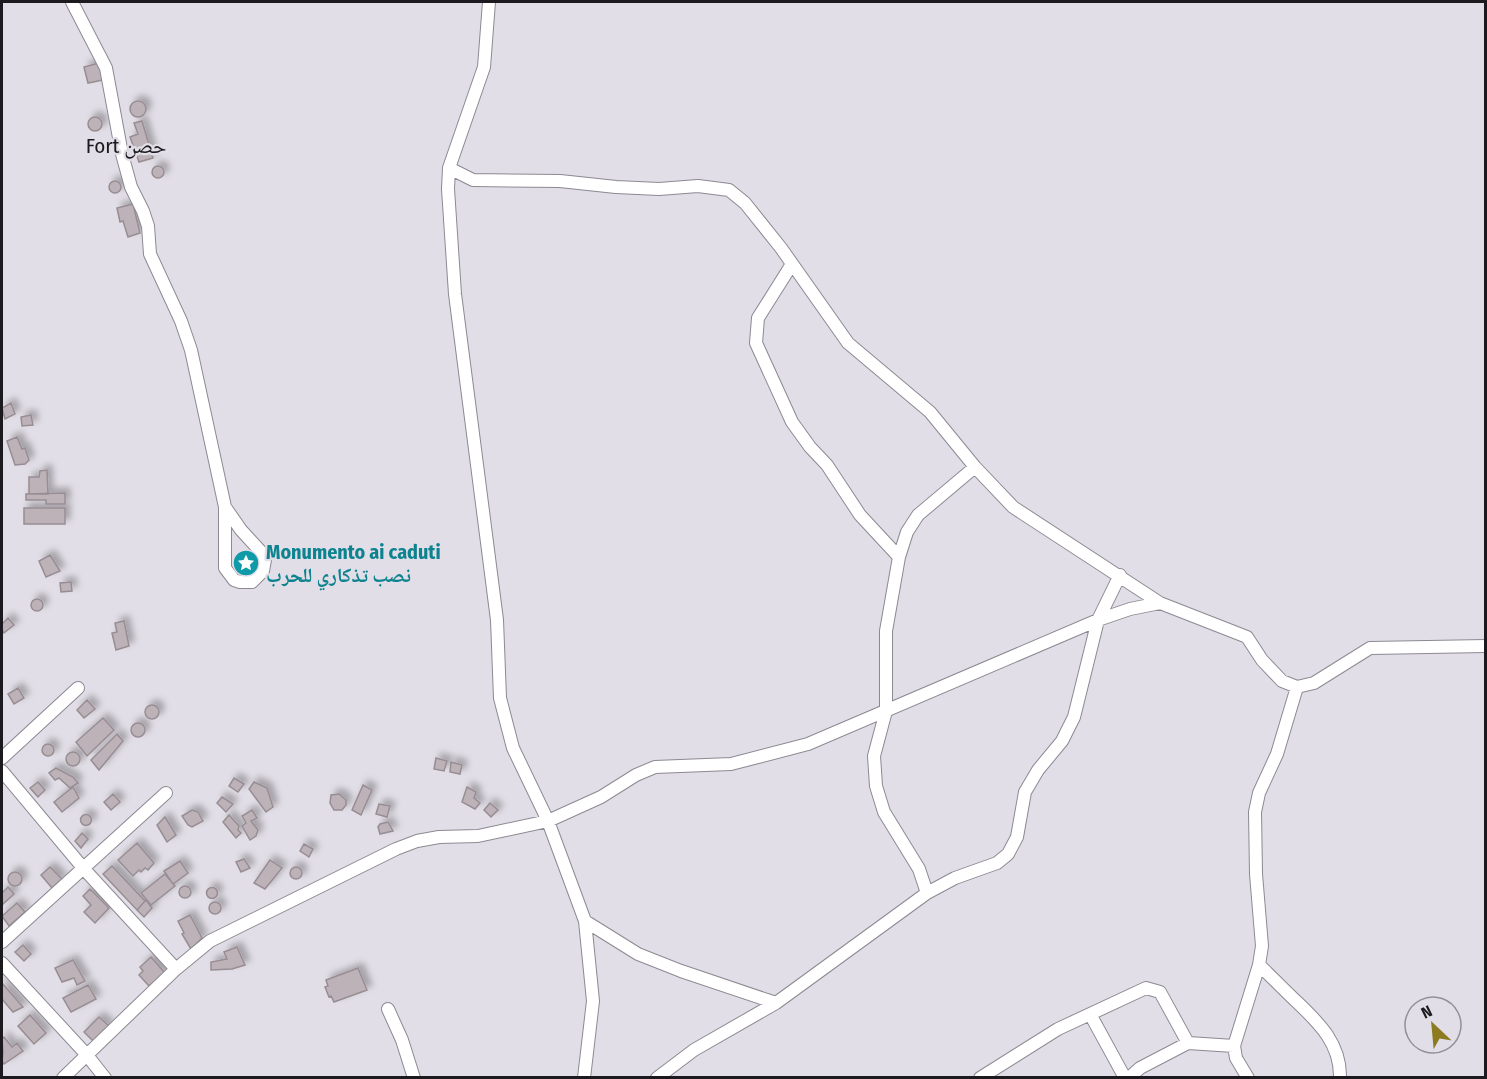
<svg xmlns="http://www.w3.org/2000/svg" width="1487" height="1079" font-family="'Fira Sans Condensed','Noto Naskh Arabic',sans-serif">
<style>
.building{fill:#bcb2b7;stroke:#978d92;stroke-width:1.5;filter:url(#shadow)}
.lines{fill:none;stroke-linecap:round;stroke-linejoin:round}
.street-casing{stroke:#8d8992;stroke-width:14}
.street{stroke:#fff;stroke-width:12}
.labels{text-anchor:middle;stroke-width:4.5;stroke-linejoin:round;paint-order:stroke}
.culture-label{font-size:20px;font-weight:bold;fill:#0d838f;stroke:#e2dee7;text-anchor:start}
.neighbourhood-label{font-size:21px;fill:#1c1a1e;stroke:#e2dee7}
</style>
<defs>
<filter id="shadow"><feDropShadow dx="5" dy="-5" stdDeviation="3" flood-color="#0004"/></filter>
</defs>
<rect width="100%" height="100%" fill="#e2dee7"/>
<path class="building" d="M99,63L103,80L88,83L84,67Z
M130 109a8 8 0 1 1 16 0a8 8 0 1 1-16 0Z
M88 124a7 7 0 1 1 14 0a7 7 0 1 1-14 0Z
M142,121L153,158L139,162L130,137L138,134L134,123Z
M152 172a6 6 0 1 1 12 0a6 6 0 1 1-12 0Z
M109 187a6 6 0 1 1 12 0a6 6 0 1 1-12 0Z
M133,204L140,233L128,237L123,221L120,222L117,208Z
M11,403L15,414L5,419L2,408Z
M31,415L33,425L22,426L21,417Z
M17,437L22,449L25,448L29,460L25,464L15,465L7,441Z
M47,470L48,494H29V477H39L40,471Z
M65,493V504H46V500H26V494Z
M24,508H65V524H24Z
M50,555L60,571L46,577L39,561Z
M71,582L72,591L61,592L60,583Z
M31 605a6 6 0 1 1 12 0a6 6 0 1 1-12 0Z
M8,618L14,625L4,633L2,630V624Z
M124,621L129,646L116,650L112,633L117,632L115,623Z
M18,688L24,698L14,704L8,694Z
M87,700L95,709L84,718L77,710Z
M145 712a7 7 0 1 1 14 0a7 7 0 1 1-14 0Z
M103,718L114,730L87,756L76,742Z
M131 730a7 7 0 1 1 14 0a7 7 0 1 1-14 0Z
M117,734L123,741L99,770L91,760Z
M42 750a6 6 0 1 1 12 0a6 6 0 1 1-12 0Z
M66 759a7 7 0 1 1 14 0a7 7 0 1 1-14 0Z
M436,758L447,761L444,771L434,769Z
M451,762L462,765L460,774L450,772Z
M56,768L73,777L78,783L70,788L59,778L55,780L49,773Z
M234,778L244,784L238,792L229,786Z
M38,782L45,790L38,797L30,788Z
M254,782L267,788L273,807L266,812L249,789Z
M363,785L372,790L361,815L352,810Z
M73,787L79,798L62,812L54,802Z
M467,787L476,792L474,798L480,803L475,809L462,802Z
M113,794L120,802L111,810L104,802Z
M339,794L346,800V805L342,810H334L330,803L331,795Z
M222,797L233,804L226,812L217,803Z
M490,803L498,810L491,817L484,810Z
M379,804L390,806L387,817L376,814Z
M192,810L198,812L203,821L192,827L188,825L182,816Z
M252,810L257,818L251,821L258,830L256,836L250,840L242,826L246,823L242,816Z
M80.5 820a5.5 5.5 0 1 1 11 0a5.5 5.5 0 1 1-11 0Z
M229,815L239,826L238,830L241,833L236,838L223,822Z
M165,817L176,835L167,842L157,825Z
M388,822L393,831L380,834L378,827L380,824Z
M82,833L88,839L81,848L75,841Z
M137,843L154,863L148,870L145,868L141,872L139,870L133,876L118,860Z
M304,844L313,849L309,857L300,851Z
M244,859L250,868L241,872L236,862Z
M270,860L282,868L265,889L254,883Z
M180,861L188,873L173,884L164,871Z
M112,866L145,901L137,910L103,874Z
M290 873a6 6 0 1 1 12 0a6 6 0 1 1-12 0Z
M50,867L62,879L52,888L41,875Z
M8 879a7 7 0 1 1 14 0a7 7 0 1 1-14 0Z
M165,874L175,886L151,905L141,893Z
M179 892a6 6 0 1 1 12 0a6 6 0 1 1-12 0Z
M8,887L14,894L2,905V893Z
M206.5 893a5.5 5.5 0 1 1 11 0a5.5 5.5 0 1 1-11 0Z
M90,889L109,908L95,923L84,912L91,905L83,896Z
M146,900L152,908L144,917L137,910Z
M209 908a6 6 0 1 1 12 0a6 6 0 1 1-12 0Z
M17,903L25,912L9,926L2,916Z
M190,915L202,938L191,949L182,934L184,933L178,921Z
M23,945L31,954L24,961L15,952Z
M237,947L245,965L232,969L211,970V962L227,959L224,952Z
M151,957L165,973L149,986L139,975L143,971L140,967Z
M73,960L85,981L77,985L74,978L62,982L55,968Z
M358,968L367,990L334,1002L331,996L329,997L325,987L328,986L326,980Z
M2,983L23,1007L13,1012L2,999Z
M88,985L96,999L71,1012L63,998Z
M30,1015L46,1033L34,1044L18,1026Z
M99,1017L109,1026L94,1042L84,1032Z
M4,1037L12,1047L17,1043L23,1051L4,1064L2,1061L3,1053L2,1039Z"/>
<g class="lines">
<defs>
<path id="street" d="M72,2L106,68L122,154L131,187L143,211L148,226L150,254L181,321L191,350L225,507V568L234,580L240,582H252L263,571L265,560L263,554L241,530L225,507
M489,2L484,67L449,168L448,189L455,294L497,620L500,698L513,748L548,821L585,921L593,1001L584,1078
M449,168L473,180L560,181L616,187L659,189L698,186L729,190L745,203L781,248L848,343L930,412L975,467L1013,507L1160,603L1247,637L1262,660L1282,681L1297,687L1314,683L1370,648L1486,646
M792,264L758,318L756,343L792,422L810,447L827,465L860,515L899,557
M2,758L78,688
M2,771L84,869L176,969
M927,893L919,869L884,812L876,786L874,756L886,711V631L899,557L907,532L918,515L975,467
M585,921L638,954L681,971L776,1003
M2,942L166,793
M2,963L86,1054L105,1078
M1259,965C1272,977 1284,990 1297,1002C1319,1023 1341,1044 1340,1078
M388,1009L402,1040L414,1078
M1090,1014L1125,1078
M63,1078L176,969L210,941L396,849L417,841L439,837L478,836L548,821L601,797L636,775L655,767L731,764L808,744L1098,620L1130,609L1160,603
M657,1078L694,1050L776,1003L927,893L955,878L997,863L1008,854L1017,837L1025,792L1038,770L1062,741L1074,717L1098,620L1120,575
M980,1078L1058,1029L1146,988L1160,992L1188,1043
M1129,1078L1140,1068L1188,1043L1234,1046
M1248,1078L1236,1058L1234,1046L1259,965L1262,946L1256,874L1255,812L1259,793L1277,754L1297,687"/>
</defs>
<use href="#street" class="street-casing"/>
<use href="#street" class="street"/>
</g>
<defs>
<symbol id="sight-disc" viewBox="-11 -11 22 22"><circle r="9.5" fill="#0f9aa8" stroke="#e2dee7"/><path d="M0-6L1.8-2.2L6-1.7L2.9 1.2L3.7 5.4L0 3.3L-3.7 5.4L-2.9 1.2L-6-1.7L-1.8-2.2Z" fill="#fff"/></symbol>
</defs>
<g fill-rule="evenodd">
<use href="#sight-disc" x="231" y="548" width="30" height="30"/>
</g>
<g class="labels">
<g class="culture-label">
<text x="266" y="559">Monumento ai caduti<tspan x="266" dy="23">نصب تذكاري للحرب</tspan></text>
</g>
<g class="neighbourhood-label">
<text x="126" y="153">Fort حصن</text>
</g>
</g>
<rect width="1487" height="1079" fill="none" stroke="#1c1a1e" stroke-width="6"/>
<g transform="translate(1433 1025) rotate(334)"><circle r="28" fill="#e2dee7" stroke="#939097" stroke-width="1.5"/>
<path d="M0-4.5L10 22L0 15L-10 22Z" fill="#8c7b21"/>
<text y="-9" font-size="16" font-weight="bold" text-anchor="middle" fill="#1c1a1e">N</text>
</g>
</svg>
